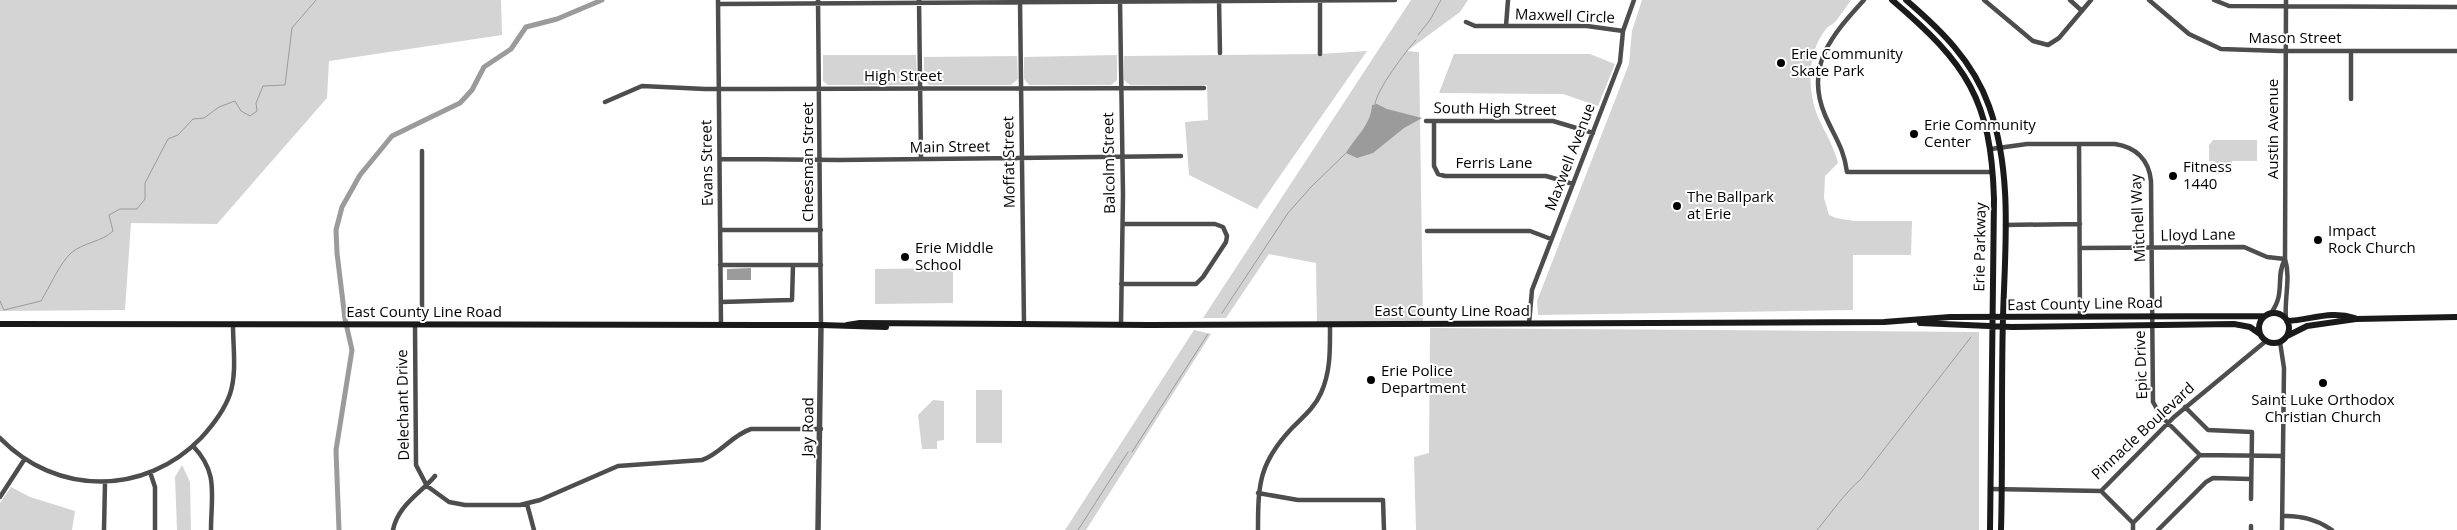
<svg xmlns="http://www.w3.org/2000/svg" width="2457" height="530" font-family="'Open Sans',sans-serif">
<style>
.green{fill:#d4d4d4}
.water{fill:#9b9b9b}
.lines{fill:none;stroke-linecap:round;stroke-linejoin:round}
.stream{stroke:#9b9b9b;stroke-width:1}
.canal{stroke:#9b9b9b;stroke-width:5}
.minor{stroke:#4d4d4d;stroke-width:4.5}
.tertiary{stroke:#4d4d4d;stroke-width:5.5}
.secondary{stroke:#1a1a1a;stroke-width:6}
.poi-dot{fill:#000;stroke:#fff;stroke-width:2}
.labels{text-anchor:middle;stroke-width:4;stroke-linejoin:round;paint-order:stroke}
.street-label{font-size:15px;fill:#000;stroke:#fff}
.poi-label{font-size:15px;fill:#000;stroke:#fff;text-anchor:start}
</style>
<rect width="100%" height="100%" fill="#fff"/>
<path class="green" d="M0,0H501L502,35L329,61L327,98L217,224L131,223L125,310L0,311Z
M1411,0H1468L1460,12L1407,51L1419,52L1423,321L1317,324L1316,263L1269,254L1226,318H1203Z
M1642,0H1851C1846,7 1841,15 1835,22C1832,25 1828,26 1826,29C1807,52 1807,91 1818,117C1825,133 1834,146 1838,163L1825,176L1824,198L1829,215L1836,218L1854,221H1912L1911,255H1853V310L1538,315L1537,301L1629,64L1632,31Z
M1367,51L1257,209L1189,175L1185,122L1208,120L1207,85H1130L1124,80V56L1320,54Z
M1454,54H1590L1615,64L1598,106L1563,94L1439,93Z
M823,55H916L917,80L913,85H828L823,81Z
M1117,55V80L1111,85H1029L1024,79V57Z
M1017,56L1018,79L1011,85H929L924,80V57Z
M2213,140H2257V161H2232V174H2215V161H2209V145Z
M953,268V303L875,304V269Z
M1430,328L1979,332V530H1416L1414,457L1429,453Z
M1194,330L1211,334L1086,530H1065Z
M976,390H1002V443H976Z
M933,400L944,401V440L937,441V449H922L918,415Z
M182,465L190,482L191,530H177L175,477Z
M11,487L30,497L75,511L72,530H0V503Z"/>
<path class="water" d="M1377,104L1387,109L1422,118L1404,128L1373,153L1357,158L1346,153C1356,136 1371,125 1372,105Z
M751,268V280H727V269Z"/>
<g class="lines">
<path class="stream" d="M1418,35L1430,20L1441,0
M1375,104C1377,89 1406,51 1416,40
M0,301L4,310L41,301C49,288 60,263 71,253C84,242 102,242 113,231L109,215L120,209H137L145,199V183L168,139L178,135L193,119L204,118L219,107L235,101L241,111L250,116L257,111L256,103L263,86L285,85L292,28L316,0
M1222,313L1288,213L1311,187L1346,153
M1132,452L1208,334
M1078,530L1128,452
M1817,530C1832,512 1844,494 1861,479L1971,337"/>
<path class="canal" d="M339,530L336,450L352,350L345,319L337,253L336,230L342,207L360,175L392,136L460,103L472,90L484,67L511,49L526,27L557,19L602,0"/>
<path class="minor" d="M718,0L721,325
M818,0L821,325
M919,0L921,159
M1219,0L1220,53
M1320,0V54
M1864,0C1833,34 1804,66 1825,115C1834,136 1844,148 1847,172H1993
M1984,0L2033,41L2048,45L2059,38L2091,0
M2070,0L2082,11
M2149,0L2189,34L2221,49L2280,51H2457
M2214,0L2229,6L2457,7
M2286,0L2285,259C2291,278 2284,299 2286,319
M1020,1L1024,324
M1120,1L1123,194L1121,325
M718,4L1395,0
M1466,22L1475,26H1587L1623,31
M1506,26L1508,0
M2351,51V99
M605,102L642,86L705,89L1204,88
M1426,121H1553L1593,133
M1434,121V166L1438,174L1445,176H1546L1573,184
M2079,144L2080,316
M1991,149L2027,144H2115C2136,147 2149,160 2151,181L2153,402L2161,416L2200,455
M422,151V324
M720,159L839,160L1181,156
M2005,225L2080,224
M720,230H821
M1427,231H1530L1551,239
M2080,248L2244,247L2267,257L2285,259
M720,265H821
M1121,284H1196L1203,277L1226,242L1227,236L1223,227L1215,224H1123
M721,302L792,300L793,265
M2271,313C2286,293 2275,277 2285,259
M415,324L416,465L427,486L449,502L465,505H520L540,500L618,466L702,460C720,454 732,435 751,429H821
M1529,324L1532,290L1620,62L1623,31L1634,0
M2280,342L2284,368L2282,530
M2185,407L2208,430L2252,432L2251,499
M0,438C56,496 145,496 201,438C213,425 224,411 230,394C237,373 233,347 233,325
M193,446C219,473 211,495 211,530
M2200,455L2282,456
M150,472L155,487V530
M1990,489L2101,491L2174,417L2266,341
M2101,491L2133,523
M1258,493L1298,500H1383L1384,530
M0,497L24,460
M527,504L534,530
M2282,516C2302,516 2316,519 2332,530
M104,530L105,483
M393,530C398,505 420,494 435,476
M1258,530C1258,484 1259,463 1292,428C1303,417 1315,407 1321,393C1331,371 1330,348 1330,324
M2133,530V523L2200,455
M2158,530L2206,482L2213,478L2251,479
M2251,530V526"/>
<path class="tertiary" d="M818,530L821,325"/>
<path class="secondary" d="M1892,0C1967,64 1991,99 1994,199L1990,530
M1906,0C1941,30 1973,61 1989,106C2013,173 2005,248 2003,317C2001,388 2003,459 2001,530
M2259 328a15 15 0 1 1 30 0a15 15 0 1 1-30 0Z
M2287,321C2311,320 2330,310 2355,318
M1920,323L2012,327L2234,324L2250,327L2260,334
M0,324L821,325L886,327
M847,325L860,323L1149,325L1884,322L1950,317L2265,316
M2287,336L2307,326L2356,319L2457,317"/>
</g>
<g class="poi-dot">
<circle cx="1781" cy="63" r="5"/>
<circle cx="1914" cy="134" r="5"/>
<circle cx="2173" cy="176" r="5"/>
<circle cx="1677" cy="206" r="5"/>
<circle cx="2318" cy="240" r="5"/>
<circle cx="905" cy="257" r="5"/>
<circle cx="1371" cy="380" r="5"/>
<circle cx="2323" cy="383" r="5"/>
</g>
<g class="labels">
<g class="street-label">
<text transform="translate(1565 16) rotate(2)" y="5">Maxwell Circle</text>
<text x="2295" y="43">Mason Street</text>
<text x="903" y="81">High Street</text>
<text transform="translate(1495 109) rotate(1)" y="5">South High Street</text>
<text transform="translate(2273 129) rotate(-90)" y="5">Austin Avenue</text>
<text transform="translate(950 147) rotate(-1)" y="5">Main Street</text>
<text transform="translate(1570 157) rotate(-69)" y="5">Maxwell Avenue</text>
<text transform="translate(808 162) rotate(-90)" y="5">Cheesman Street</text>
<text transform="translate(1009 162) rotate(-91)" y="5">Moffat Street</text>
<text transform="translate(707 163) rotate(-91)" y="5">Evans Street</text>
<text transform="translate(1109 163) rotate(-91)" y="5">Balcolm Street</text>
<text x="1494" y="168">Ferris Lane</text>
<text transform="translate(2138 218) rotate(-93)" y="5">Mitchell Way</text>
<text transform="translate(2198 235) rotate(-1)" y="5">Lloyd Lane</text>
<text transform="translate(1980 247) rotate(-89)" y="5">Erie Parkway</text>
<text transform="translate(2085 304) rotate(-1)" y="5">East County Line Road</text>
<text x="1452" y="316">East County Line Road</text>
<text x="424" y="317">East County Line Road</text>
<text transform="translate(2141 365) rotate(-92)" y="5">Epic Drive</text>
<text transform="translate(403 405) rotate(-91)" y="5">Delechant Drive</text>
<text transform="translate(808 427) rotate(-89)" y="5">Jay Road</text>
<text transform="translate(2143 431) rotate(-43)" y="5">Pinnacle Boulevard</text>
</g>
<g class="poi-label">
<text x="1791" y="59">Erie Community<tspan x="1791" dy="17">Skate Park</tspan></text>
<text x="1924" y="130">Erie Community<tspan x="1924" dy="17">Center</tspan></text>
<text x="2183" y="172">Fitness<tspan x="2183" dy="17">1440</tspan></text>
<text x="1687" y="202">The Ballpark<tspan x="1687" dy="17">at Erie</tspan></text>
<text x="2328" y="236">Impact<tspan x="2328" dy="17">Rock Church</tspan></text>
<text x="915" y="253">Erie Middle<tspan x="915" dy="17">School</tspan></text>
<text x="1381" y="376">Erie Police<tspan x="1381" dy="17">Department</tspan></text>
<text x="2323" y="405" text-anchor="middle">Saint Luke Orthodox<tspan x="2323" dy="17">Christian Church</tspan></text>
</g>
</g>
</svg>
